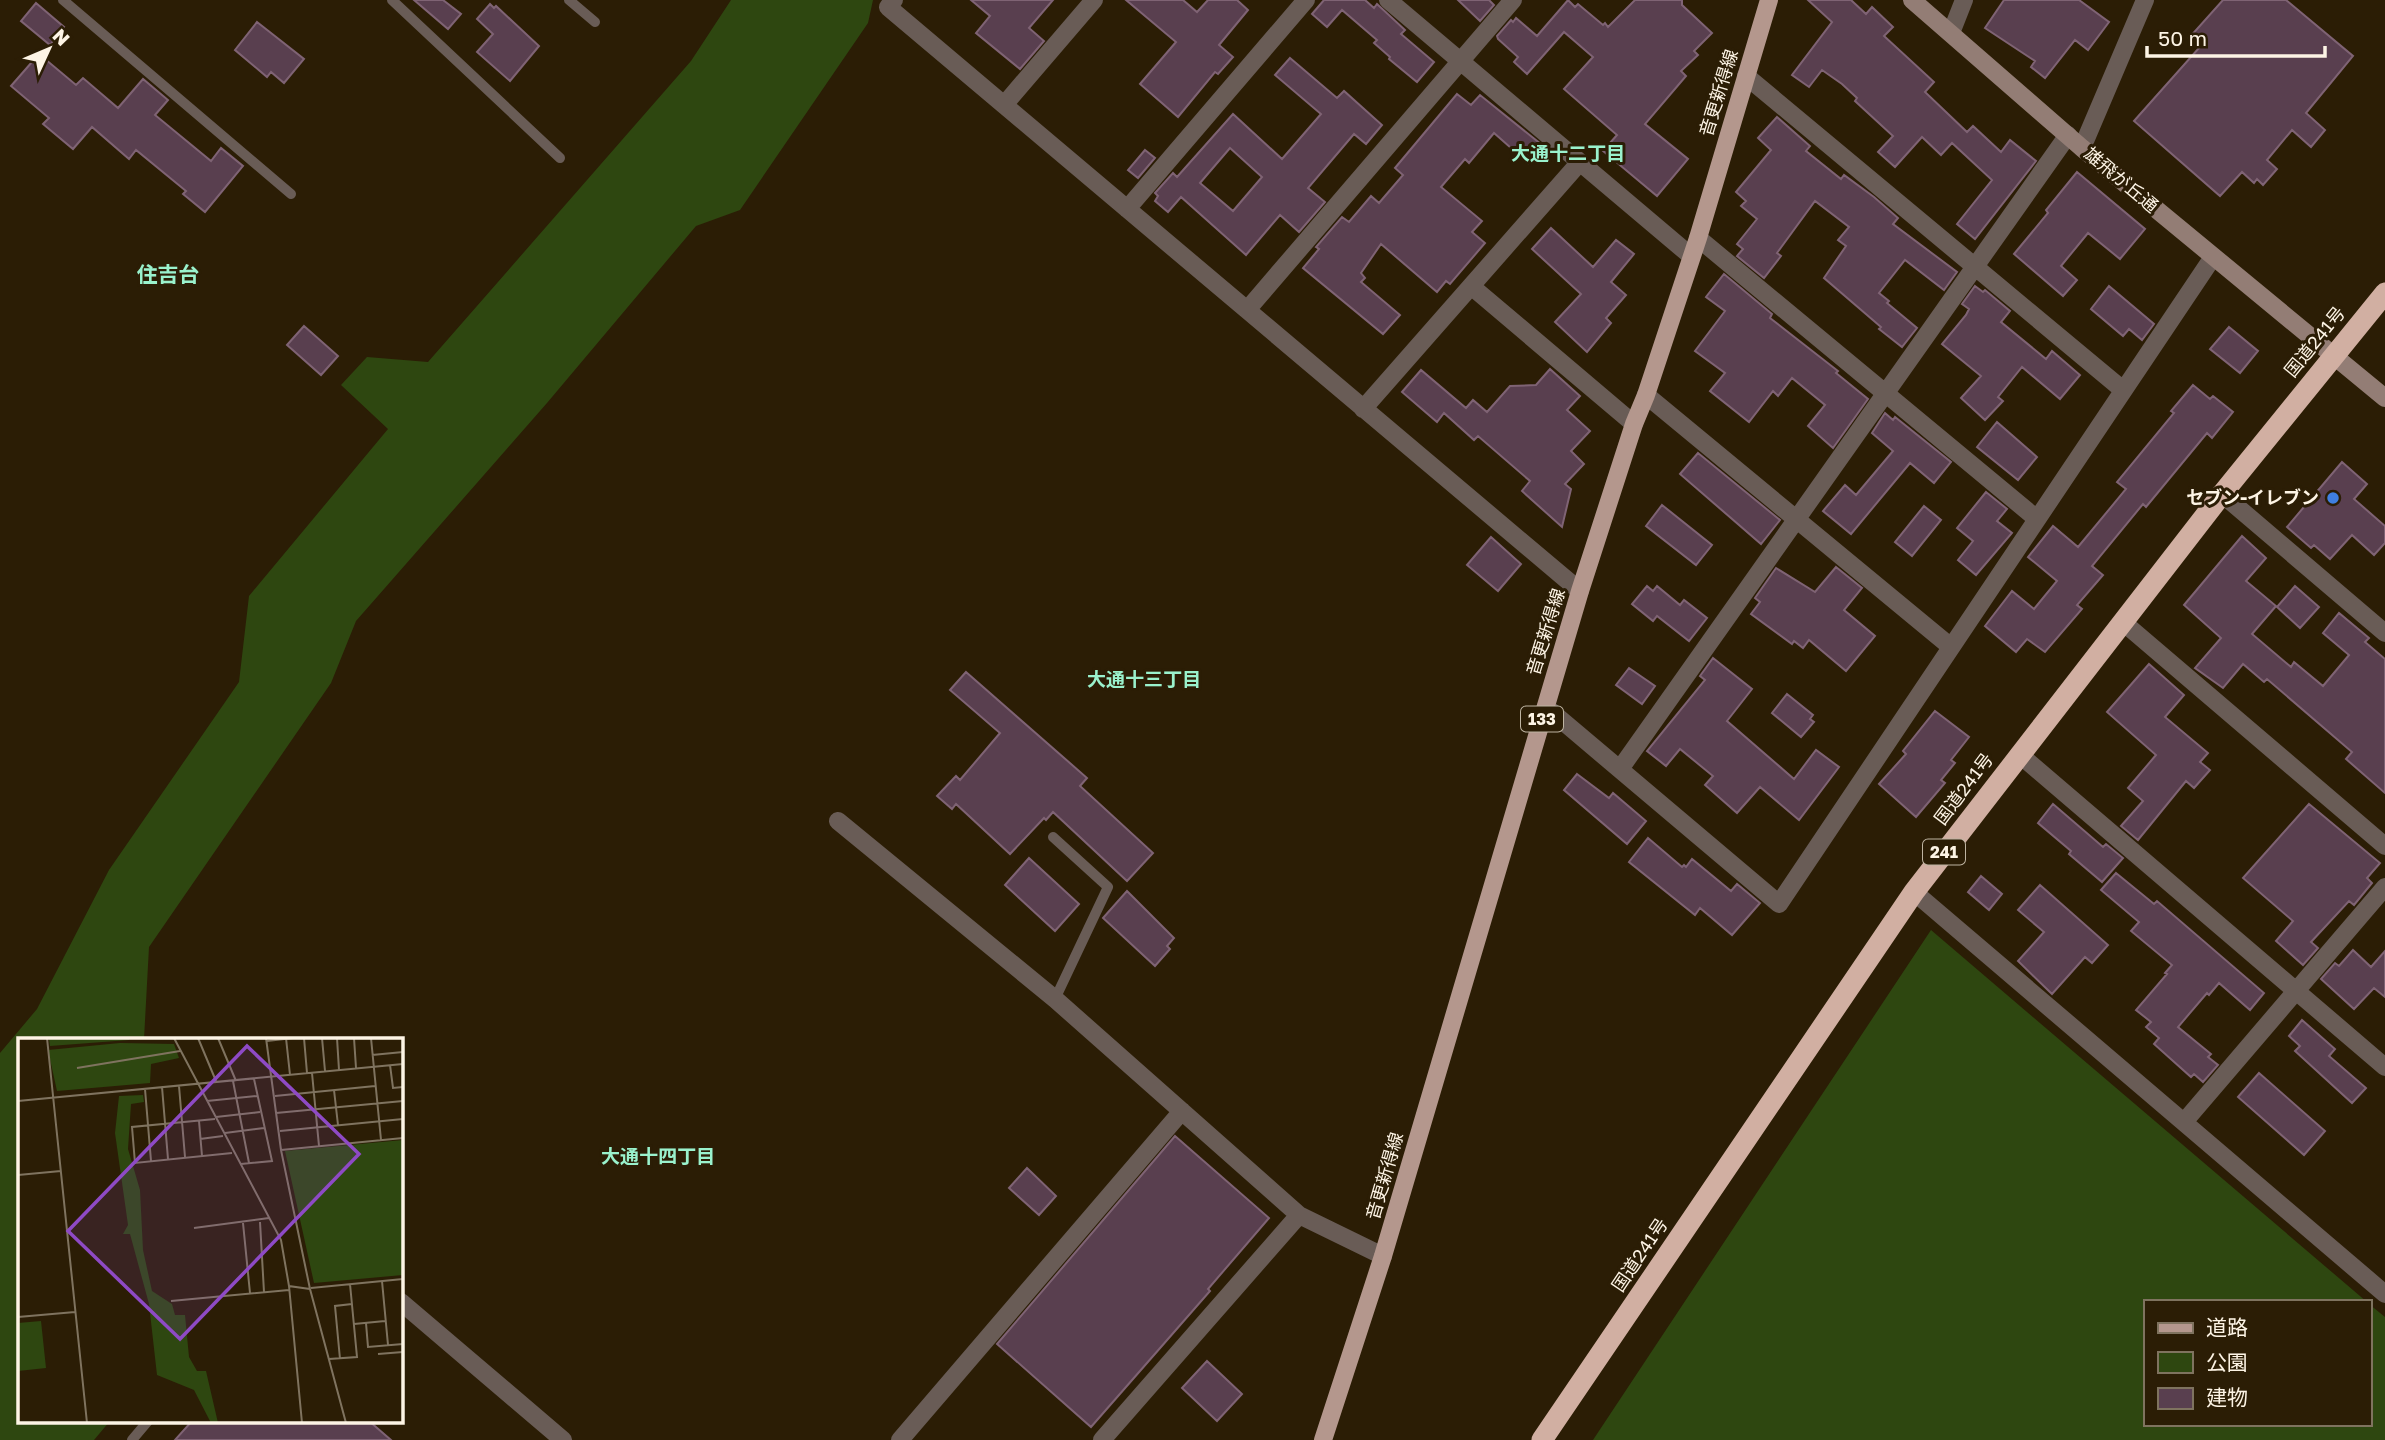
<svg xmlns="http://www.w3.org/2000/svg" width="2385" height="1440" font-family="'Golos Text','Noto Sans JP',sans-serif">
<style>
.green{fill:#2e4710}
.building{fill:#593f4f;stroke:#7f6374;stroke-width:2;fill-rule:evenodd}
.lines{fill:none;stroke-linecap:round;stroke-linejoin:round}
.lane{stroke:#695c56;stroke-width:10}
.street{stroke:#695c56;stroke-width:18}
.secondary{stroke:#937d75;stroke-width:18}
.primary{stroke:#b4978d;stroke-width:18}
.highway{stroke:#d1afa2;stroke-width:21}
.shop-dot{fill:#3f7fe0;stroke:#2b1d05;stroke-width:2.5}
.labels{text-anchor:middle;stroke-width:6;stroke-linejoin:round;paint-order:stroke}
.shield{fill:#2b1d05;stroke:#beb4a2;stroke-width:2}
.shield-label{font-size:16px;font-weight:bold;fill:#fdf4e5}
.street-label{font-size:18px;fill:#fdf4e5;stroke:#2b1d05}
.poi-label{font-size:18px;font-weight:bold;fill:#fdf4e5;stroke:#2b1d05;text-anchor:end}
.neighbourhood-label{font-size:19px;font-weight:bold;fill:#9af2cd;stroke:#2b1d05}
.quarter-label{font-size:21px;font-weight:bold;fill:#9af2cd;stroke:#2b1d05}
.inset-road{fill:none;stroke:#7f735f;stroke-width:2}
.view{fill:#8e4ac5;fill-opacity:0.15;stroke:#8e4ac5;stroke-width:3.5}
.inset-edge{fill:none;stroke:#fdf4e5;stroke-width:3.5}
</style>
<rect width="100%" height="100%" fill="#2b1d05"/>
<path class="green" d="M731,0H873L868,23L740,210L696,226L547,403L356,621L331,683L149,947L144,1039H19V1421H110L94,1440H0V1053L37,1009L109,870L239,682L249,596L388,429L341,385L367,357L428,362L691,61Z
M1931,930L2367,1302H2145V1424H2369V1304L2385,1317V1440H1593Z"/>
<path class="building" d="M414,0H443L461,14L448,29Z
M971,0H1053L1029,28L1044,41L1020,69L976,33L990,16Z
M1126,0H1183L1197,12L1208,0H1237L1248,10L1219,45L1233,57L1218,74L1215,72L1178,117L1140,84L1176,42Z
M1324,0H1365L1374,8L1377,4L1405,30L1401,34L1434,62L1417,82L1389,59L1390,57L1374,43L1377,40L1342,10L1327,27L1312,14Z
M1458,0H1489L1494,5L1480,21Z
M1568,0L1575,7L1578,4L1603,25L1605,23L1608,27L1635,0H1682V5L1712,33L1694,51L1698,55L1681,71L1686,76L1645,124L1688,159L1657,196L1603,151L1617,135L1564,89L1593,57L1564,32L1527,74L1514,62L1518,57L1498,39L1497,36L1511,20L1513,22L1516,18L1537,36Z
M1808,0H1851L1866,14L1872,7L1893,27L1884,36L1934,82L1925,92L1967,132L1973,126L2001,152L2010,140L2036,161L1975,239L1957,224L1992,180L1952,143L1941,155L1922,137L1895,167L1878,152L1893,136L1855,101L1857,98L1842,84L1822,70L1809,87L1792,75L1832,22Z
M2004,0H2079L2109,22L2088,50L2075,40L2045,78L2031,67L2035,61L1985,28Z
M2223,0H2286L2353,56L2306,113L2325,130L2311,147L2292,130L2267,160L2277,169L2263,185L2257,179L2254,183L2242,172L2220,196L2134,121L2199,48L2189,38Z
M36,3L64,27L50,45L21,21Z
M490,4L494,8L496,6L539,46L510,81L477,52L493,34L477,19Z
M257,22L304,59L284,83L271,72L267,77L235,50Z
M39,54L76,85L83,78L118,108L143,79L168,100L155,115L211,161L221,148L243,166L205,212L183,194L186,191L136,150L129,159L92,127L73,149L43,124L49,118L11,86Z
M1290,58L1337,98L1344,91L1382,125L1366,144L1354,134L1308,188L1325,202L1299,232L1280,215L1246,255L1181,197L1168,212L1155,201L1158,196L1155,193L1173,173L1177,177L1233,114L1282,159L1321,114L1275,75ZM1230,148L1262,177L1233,211L1200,183Z
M1457,94L1471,105L1480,95L1542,145L1528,163L1494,133L1469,163L1465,159L1441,187L1482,221L1472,232L1485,243L1450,284L1446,281L1437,292L1381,244L1361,273L1365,278L1361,282L1400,315L1383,334L1303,268L1319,249L1316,247L1342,217L1349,222L1371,196L1379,203L1403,175L1395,168Z
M1777,117L1810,146L1806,151L1841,179L1844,175L1874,197L1898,218L1893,224L1957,272L1944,290L1905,260L1879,293L1889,301L1887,303L1917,328L1902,347L1879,329L1881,327L1824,278L1846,246L1838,240L1849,227L1815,201L1777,253L1781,256L1764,278L1737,256L1743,249L1737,244L1757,219L1741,206L1746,201L1736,192L1771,150L1758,138Z
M1145,150L1155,158L1138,178L1128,170Z
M2077,172L2145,229L2120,259L2088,233L2061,266L2077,280L2063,296L2014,254L2048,213L2046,210Z
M1551,228L1593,267L1616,240L1634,254L1611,282L1626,295L1606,318L1611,323L1587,352L1555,322L1581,294L1532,249Z
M1724,274L1772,314L1770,318L1838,371L1836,373L1868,399L1833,448L1808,426L1825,405L1792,378L1778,396L1773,391L1749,422L1710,391L1725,373L1695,351L1725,311L1706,297Z
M1975,286L1983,292L1985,290L2010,311L2001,322L2046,359L2052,351L2080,375L2060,399L2022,367L1998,397L2003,401L1985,420L1961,398L1981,376L1942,344L1966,315L1969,309L1962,304Z
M2109,286L2154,324L2142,340L2129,329L2123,336L2091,309Z
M304,326L338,356L321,375L287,345Z
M2229,327L2258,351L2240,373L2210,349Z
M1550,369L1580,396L1567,410L1590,431L1571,451L1584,464L1565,484L1571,489L1562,527L1522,491L1530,481L1478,436L1474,440L1444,413L1437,422L1402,392L1421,370L1466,408L1473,400L1487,412L1510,386L1536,385Z
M2193,385L2210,399L2213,396L2233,412L2212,438L2207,433L2146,507L2143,504L2092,566L2103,575L2077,605L2082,609L2045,652L2027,639L2016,652L1985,626L2012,591L2034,609L2057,581L2028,557L2053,526L2078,547L2126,489L2117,482L2174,413L2171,411Z
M1885,413L1893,420L1895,417L1951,462L1934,483L1910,463L1851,534L1823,511L1845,485L1856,495L1893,451L1872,433Z
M1997,422L2037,457L2018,480L1977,447Z
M1698,453L1780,520L1761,544L1680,474Z
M2342,462L2367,484L2354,499L2385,526V543L2374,555L2352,535L2330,559L2314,545L2311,548L2287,527Z
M1986,492L2007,509L1997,521L2012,533L1976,575L1958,560L1973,541L1957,528Z
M1662,505L1712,545L1696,565L1646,526Z
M1924,506L1941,520L1912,556L1895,542Z
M2242,536L2266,558L2246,581L2276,606L2252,634L2291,667L2294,662L2323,686L2349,655L2323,633L2339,613L2369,638L2365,642L2385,659V793L2346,759L2352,752L2267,679L2264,682L2243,664L2223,688L2195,668L2221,638L2184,605Z
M1491,537L1521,564L1498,591L1467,565Z
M1836,567L1862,588L1844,610L1875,636L1846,671L1809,640L1803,648L1794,641L1792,644L1751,614L1760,602L1755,598L1776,568L1815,592Z
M1647,586L1653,591L1657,586L1680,605L1684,600L1707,618L1689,641L1657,616L1653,621L1632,604Z
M2295,586L2319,607L2300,628L2277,607Z
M1713,658L1752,689L1727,721L1794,779L1816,750L1839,767L1799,820L1760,787L1737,813L1705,785L1713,776L1680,749L1666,766L1647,751L1705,680L1700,676Z
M2149,664L2184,695L2165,717L2208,753L2200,762L2210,770L2194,788L2186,781L2138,840L2121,826L2143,801L2128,788L2156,755L2107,712Z
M1629,668L1655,686L1642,704L1616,685Z
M966,672L1087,778L1080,786L1153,853L1127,881L1053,812L1046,820L1044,818L1010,854L956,804L952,809L937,796L956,776L960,780L1000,733L950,690Z
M1787,694L1813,715L1810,719L1814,722L1801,737L1772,713Z
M1935,711L1969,737L1951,760L1955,763L1941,780L1945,783L1916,817L1879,784L1906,754L1903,751Z
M1577,774L1609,798L1613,793L1646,821L1627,844L1564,790Z
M2053,804L2103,847L2106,844L2123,858L2102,882L2069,854L2071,851L2038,823Z
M2309,804L2380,863L2367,878L2372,883L2354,905L2349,901L2311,942L2318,948L2303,965L2276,941L2293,921L2243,878Z
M1648,838L1682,867L1684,865L1686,867L1692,859L1731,891L1737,884L1760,903L1732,935L1700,908L1695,915L1629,862Z
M1029,858L1079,904L1055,931L1005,885Z
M2116,873L2154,904L2157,901L2264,993L2250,1010L2219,983L2209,995L2207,993L2178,1027L2211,1054L2208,1057L2218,1065L2203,1082L2194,1074L2191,1077L2154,1044L2159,1038L2146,1027L2151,1022L2136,1010L2167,974L2165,973L2172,965L2131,931L2139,922L2101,890Z
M1981,876L2002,894L1989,910L1968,892Z
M2040,885L2108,945L2092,963L2085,957L2052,994L2018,961L2044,932L2018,910Z
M1127,891L1174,938L1167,946L1170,949L1155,966L1103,918Z
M2353,950L2371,967L2385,951V997L2374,988L2354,1009L2321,979L2335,963L2339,966Z
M2302,1020L2335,1049L2329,1056L2366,1088L2352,1103L2295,1051L2300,1046L2289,1036Z
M2259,1073L2325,1131L2304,1155L2238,1097Z
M1175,1136L1269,1218L1208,1289L1210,1291L1091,1427L997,1344Z
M1027,1168L1056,1196L1039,1215L1009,1188Z
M1207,1361L1242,1394L1217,1421L1182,1388Z
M192,1421H369L391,1440H175Z"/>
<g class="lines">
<path class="lane" d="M63,0L291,194
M392,0L560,158
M569,0L595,22
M1053,837L1108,887L1055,999
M132,1440L148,1421"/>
<path class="street" d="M894,0L888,7L1580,591
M1388,0L1691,256
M1951,33L1964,0
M1746,76L2123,390
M1004,105L1094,0
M2082,148L2145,0
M1127,209L1306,0
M1698,238L2037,519
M1471,286L1634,424
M1247,310L1513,0
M1646,395L1951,647
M1363,409L1580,162
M2222,494L2385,633
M2124,623L2385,846
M1546,707L1779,904L2213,257
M2019,754L2385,1067
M1620,769L2068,135
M838,821L1055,999L1299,1215L1383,1256
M1914,892L2385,1294
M2184,1122L2385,887
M401,1302L563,1440
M900,1440L1182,1111
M1102,1440L1299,1215"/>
<path class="secondary" d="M1912,0L2082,148L2385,398"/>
<path class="primary" d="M1323,1440L1383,1256L1580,591L1634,424L1646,395L1698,238L1769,0"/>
<path class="highway" d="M1542,1440L1914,892L2222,494L2385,293"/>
</g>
<circle class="shop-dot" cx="2333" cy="498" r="7"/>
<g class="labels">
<g class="shield">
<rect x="1521" y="706.5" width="42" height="25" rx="5"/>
<rect x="1923" y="839.5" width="42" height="25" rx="5"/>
</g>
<g class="shield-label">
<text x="1542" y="725">133</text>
<text x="1944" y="858">241</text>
</g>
<g class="street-label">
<text transform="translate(1719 93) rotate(-73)" y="6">音更新得線</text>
<text transform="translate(2121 180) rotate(40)" y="6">雄飛が丘通</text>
<text transform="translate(2315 342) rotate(-51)" y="6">国道241号</text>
<text transform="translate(1546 632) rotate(-73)" y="6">音更新得線</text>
<text transform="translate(1964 789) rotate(-53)" y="6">国道241号</text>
<text transform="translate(1385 1176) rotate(-74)" y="6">音更新得線</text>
<text transform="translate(1640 1255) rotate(-56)" y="6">国道241号</text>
</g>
<g class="poi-label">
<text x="2319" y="504">セブン-イレブン</text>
</g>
<g class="neighbourhood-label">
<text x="1568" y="160">大通十二丁目</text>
<text x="1144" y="686">大通十三丁目</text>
<text x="658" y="1163">大通十四丁目</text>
</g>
<g class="quarter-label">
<text x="168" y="282">住吉台</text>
</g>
</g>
<g transform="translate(18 1038)">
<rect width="385" height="385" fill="#2b1d05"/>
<path d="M31,0H111V2L32,8ZM102,5L156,6L161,20L133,26L132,45L39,53L30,12ZM125,57L126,64L113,66L110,111L122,152L125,212L134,253L154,266L157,277H167L171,319L179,333H188L200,385H193L176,352L139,337L131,266L112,196H105L110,187L97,95L101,58ZM385,102V237L296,245L267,113ZM23,283L28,330L0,333V285Z" fill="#2e4710"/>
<path class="inset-road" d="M29,0L69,385M156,0L263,202L271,248L292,251M180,0L198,43M200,0L218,43M248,0L263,112L292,251L328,385M268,0L272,37M286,0L289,35M304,0L307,33M319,0L321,32M336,0L338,30M353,0L363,102M249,3L275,0M354,17L385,14M372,27L375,50L385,49M59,30L162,13M294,35L301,108M215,43L231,125M161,48L167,119M144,49L150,121M127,51L133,123M316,52L320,87M257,58L357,48M0,63L385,26M189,63L239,58M258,75L385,63M198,79L242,74M197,81L114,89L117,125L214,115M181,83L184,118M262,93L385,81M207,95L246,90M182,101L205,98M263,112L385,100M223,126L254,123L236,41M0,137L43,133M242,184L246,254M225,185L232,255M176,190L251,180M364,243L370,307M271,248L284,385M293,250L385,241M153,263L271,252M0,279L57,274M348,285L350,309L385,306M336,286L367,283M360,316L385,314M311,321L339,319L332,246M322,321L317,268L334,266"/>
<path class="view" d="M229,8L341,116L162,301L50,193Z"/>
<rect width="385" height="385" class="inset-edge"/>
</g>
<rect x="2144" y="1300" width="228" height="126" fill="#2b1d05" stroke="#7f735f" stroke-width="2"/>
<rect x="2158" y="1323" width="35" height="10" fill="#b4978d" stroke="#7f735f" stroke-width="2"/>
<text x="2206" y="1335" font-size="21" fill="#fdf4e5">道路</text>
<rect x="2158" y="1352" width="35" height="21" fill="#2e4710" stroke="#7f735f" stroke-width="2"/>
<text x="2206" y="1370" font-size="21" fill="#fdf4e5">公園</text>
<rect x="2158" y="1388" width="35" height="21" fill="#593f4f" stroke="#7f735f" stroke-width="2"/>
<text x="2206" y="1405" font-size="21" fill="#fdf4e5">建物</text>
<g transform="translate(49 49) rotate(46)" stroke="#2b1d05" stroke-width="5" paint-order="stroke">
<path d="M0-5L12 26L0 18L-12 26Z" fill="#fdf4e5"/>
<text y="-10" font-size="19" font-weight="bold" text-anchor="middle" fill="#fdf4e5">N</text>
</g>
<path d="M2147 46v10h178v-10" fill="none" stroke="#fdf4e5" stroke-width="3.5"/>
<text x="2158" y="46" font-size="21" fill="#fdf4e5" stroke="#2b1d05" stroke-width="5" paint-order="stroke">50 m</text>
</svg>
